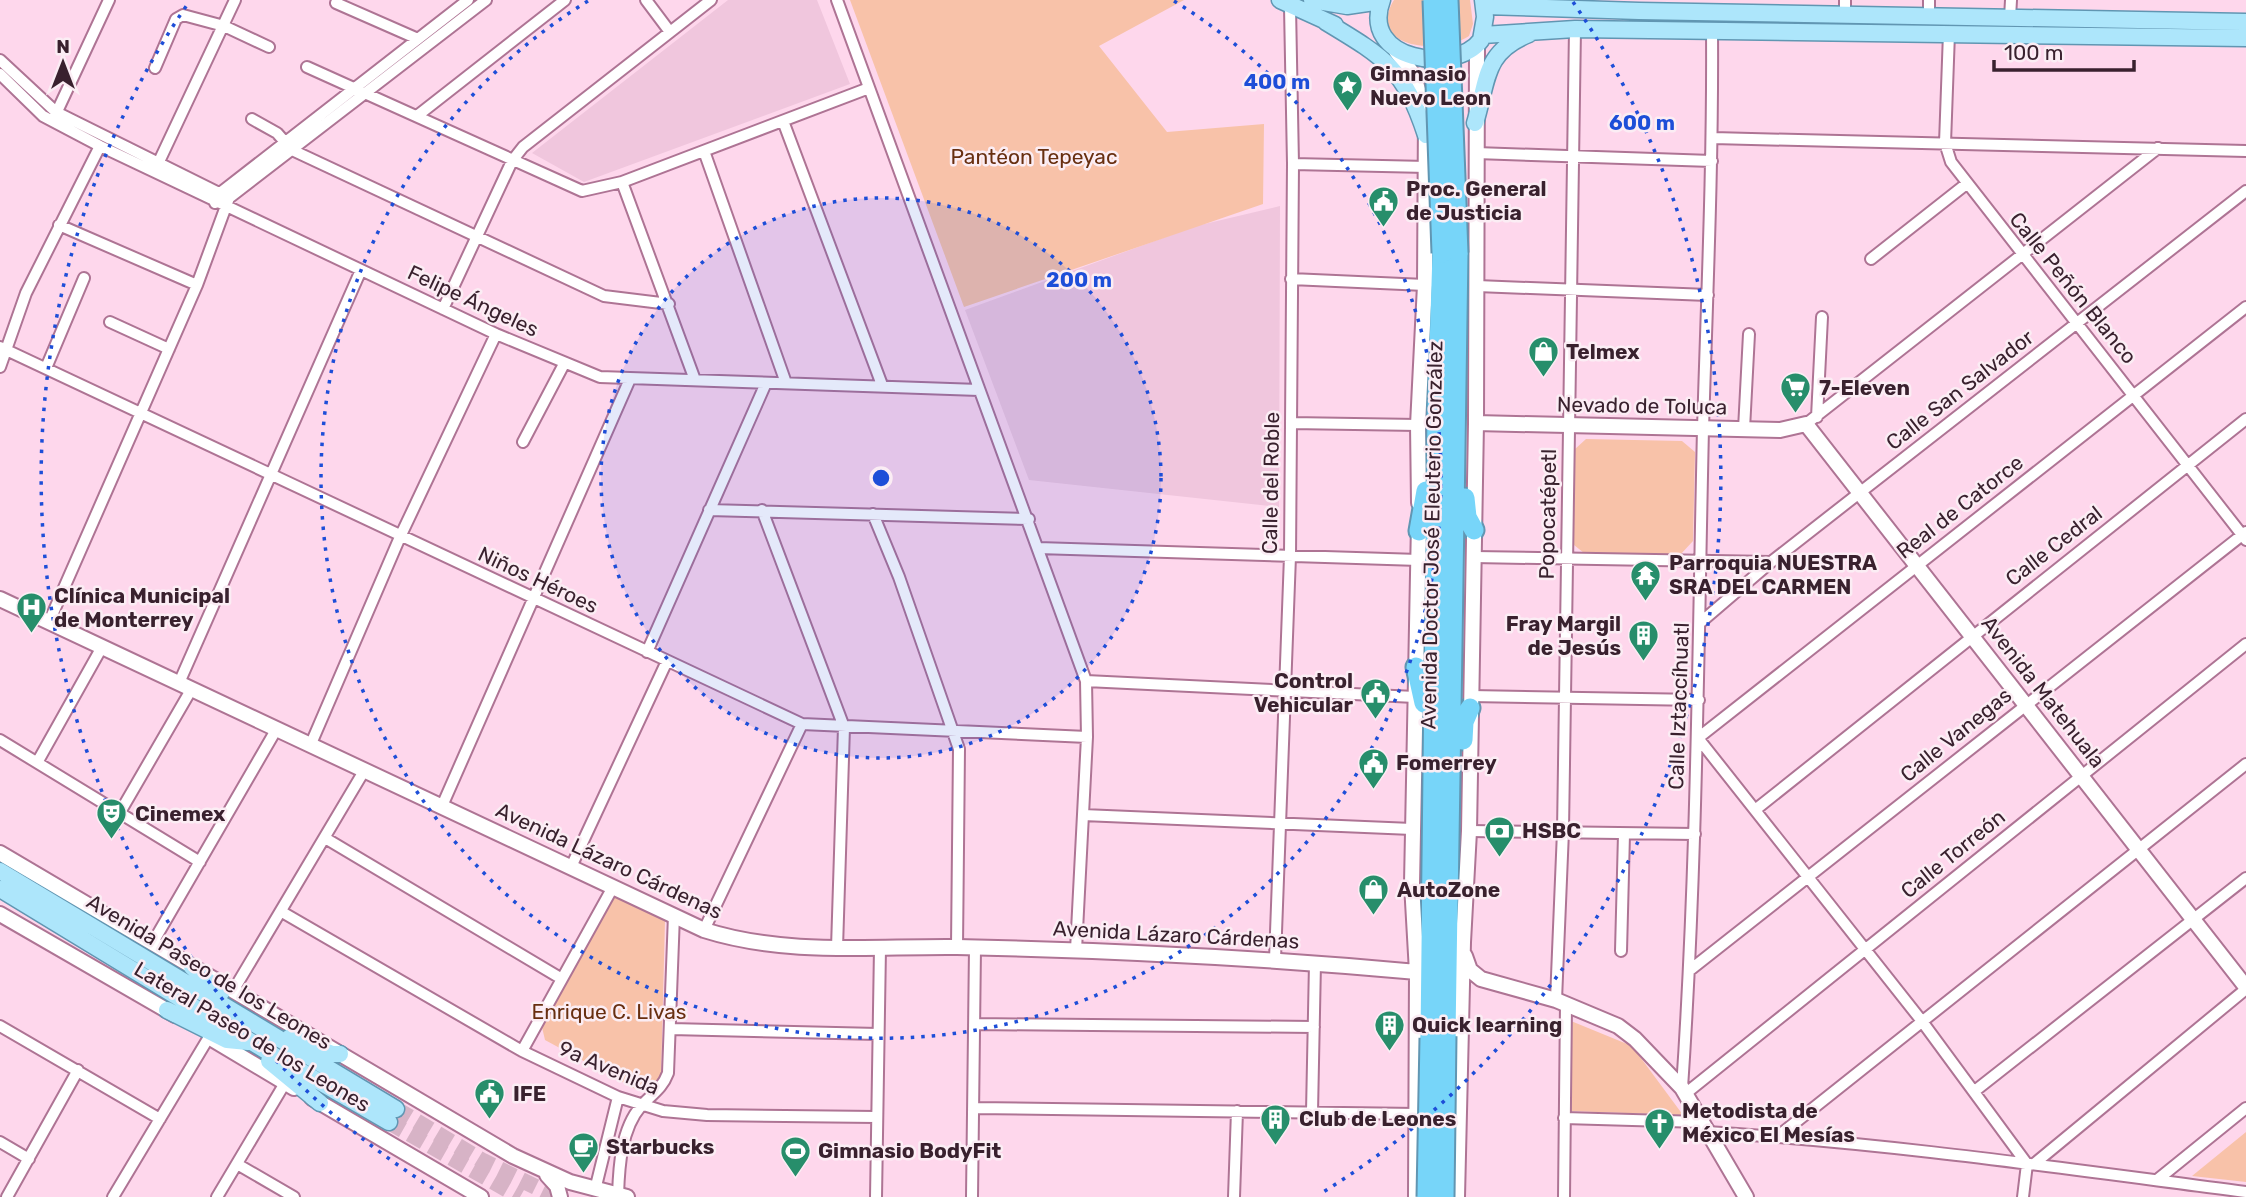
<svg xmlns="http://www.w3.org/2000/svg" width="2246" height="1197" font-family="Rubik,sans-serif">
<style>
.built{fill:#f0c6dd}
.green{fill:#f8c2a9}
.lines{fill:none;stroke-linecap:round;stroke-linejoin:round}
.primary-tunnel{stroke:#d7b3c6;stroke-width:16;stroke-dasharray:16 8;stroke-linecap:butt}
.street-casing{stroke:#ae7494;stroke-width:14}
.secondary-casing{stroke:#ae7494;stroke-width:18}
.primary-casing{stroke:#6196b2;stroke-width:19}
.highway-casing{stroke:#6196b2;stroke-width:23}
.street{stroke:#fff;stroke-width:10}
.secondary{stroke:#fff;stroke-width:14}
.primary{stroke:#ade6fb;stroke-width:16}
.highway{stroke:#77d5f9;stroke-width:19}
.highway-bridge-casing{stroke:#6196b2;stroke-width:23;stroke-linecap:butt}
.highway-bridge{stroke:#77d5f9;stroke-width:19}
.ring{fill:none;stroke:#1d4ed8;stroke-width:3.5;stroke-dasharray:3.5 7}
.labels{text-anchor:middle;stroke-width:5;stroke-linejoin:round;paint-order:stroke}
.poi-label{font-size:21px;font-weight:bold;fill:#39212e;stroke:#fbedf4;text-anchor:start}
.park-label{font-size:21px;fill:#682f10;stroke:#fbedf4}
.street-label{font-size:21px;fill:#39212e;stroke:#fbedf4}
.centre{fill:#1d4ed8;stroke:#fbedf4;stroke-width:3.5}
.ring-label{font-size:21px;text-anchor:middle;font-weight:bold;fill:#1d4ed8;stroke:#fbedf4;stroke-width:5;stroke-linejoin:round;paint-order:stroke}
</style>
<rect width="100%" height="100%" fill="#fed7ec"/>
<path class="built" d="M728,0H817L850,84L584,182L532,153Z
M1280,206L1279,507L1029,480L965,310L1196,226Z"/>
<path class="green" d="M850,0H1184L1099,46L1167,132L1264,124L1263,204L964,307Z
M1394,0H1470L1473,24L1469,36C1442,55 1364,49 1394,0Z
M1586,439L1682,441L1695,452L1693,541L1680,555L1584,553L1574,545V450Z
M617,896L665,921L661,1077L656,1086L639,1091L545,1040L541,1023L612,897Z
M1571,1021L1632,1046L1683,1115L1569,1111Z
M2246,1132V1182L2192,1176Z"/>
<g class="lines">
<path class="primary-tunnel" d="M396,1109L483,1161L556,1197
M389,1122L520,1197"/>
<defs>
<path id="street" d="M646,0L670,32
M837,0L1086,681L1087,737L1076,950
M1845,0V15
M336,3L418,39
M1929,16V0
M2010,18L2011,0
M1949,33L1945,143L1951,162L2246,540
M0,60L56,112L223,195
M307,67L582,191L622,182L869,88
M155,68L176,19L183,15L224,26L269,47
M0,74L43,116L100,146L496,334L600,377L979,390
M417,116L565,0
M54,118L109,0
M252,119L277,133L292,150L604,296L669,304
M783,121L882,385
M1713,138L2246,151
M704,151L786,383
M1476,153L1712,161
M1293,164L1427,167
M156,168L235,0
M622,182L695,380
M215,203L220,193L468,0
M59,225L197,285
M1871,259L1965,185
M1291,279L1425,285
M1477,286L1708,295
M443,309L512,161L523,147L711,0
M110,322L169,349
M0,347L802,724L1087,737
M0,367L26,293L100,146
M46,368L84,278
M1817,417L1822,317
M1291,423L1418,425
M1806,424L2158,148
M1744,429L1749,334
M523,442L564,364
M709,510L1029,519
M762,510L844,727L837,948
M873,514L899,577L959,749L957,947
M1038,548L1419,560
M1474,557L1771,562
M49,622L197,285L229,198L486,0
M1701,622L1771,562L2246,191
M647,652L766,383
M1086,681L1415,697
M179,683L361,270
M1471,696L1699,700
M1698,738L2246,307
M1698,738L1921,1020L2027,1164L2023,1197
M0,740L200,862
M310,746L400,537L496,334
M38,761L102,647
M442,806L630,379
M1755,810L2246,419
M119,814L191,690
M1083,815L1412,829
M1469,831L1695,834
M325,838L562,979
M571,867L667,661
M282,912L522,1051L618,1097L663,1111L707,1115L876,1117
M704,930L802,724
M152,944L276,730
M1621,951L1624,834
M1275,959L1290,556L1293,164L1290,7
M1690,970L2246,532
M233,991L364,771
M1556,1000L1563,831L1575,29
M974,1024L1314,1027
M0,1026L160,1119
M671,1029L878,1034
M522,1051L613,887
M1682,1088C1697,868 1698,649 1703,429C1707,296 1713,163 1712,30
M1976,1090L2246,878
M1685,1094L2246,644
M973,1108L1417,1114
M1312,1112L1315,963
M1564,1118L1701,1122
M1707,1132C1888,1143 2067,1169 2246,1192
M1777,1137L2246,764
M0,1142L29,1159
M237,1164L294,1197
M2034,1164L2246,989
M2157,1180L2246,1108
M595,1190L618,1097
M618,1195C619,1166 621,1129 641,1106C652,1094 662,1089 668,1073L674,915
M7,1197L78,1070
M113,1197L209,1037
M217,1197L285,1083
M876,1197L880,948
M972,1197L975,948
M1234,1197L1237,1111
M1564,1197L1566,1004"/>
<path id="secondary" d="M1396,51L1413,74L1426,114L1425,285L1418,425L1419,503
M1476,423L1780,430L1806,424L2246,987
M0,599L704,930C786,956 872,946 957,947C1111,950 1264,958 1417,972
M0,853L513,1156L570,1182L627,1197
M0,914L175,1015
M1465,956L1470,970L1481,979L1556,1000L1618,1026L1635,1039L1682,1088L1746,1197
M212,1039L294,1088
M312,1098L481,1197
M547,1175L557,1186L560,1197
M1416,1197L1417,972L1412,884L1419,523
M1457,1197L1463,942L1469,831L1476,423L1477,45"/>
<path id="primary" d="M1280,0L1335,25
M1312,0L1347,6L1381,1
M1382,0C1359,61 1455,75 1481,40L1485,17L1483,0
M1485,6L1639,11L2246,22
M1326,22C1384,57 1404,68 1426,135
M1483,35L1575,29L2246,38
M1475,123C1488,81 1483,52 1529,34
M0,871L396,1109
M0,889L268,1052L389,1122
M192,967L221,993
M167,1010L227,1040L248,1042
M290,1037L332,1054H340
M269,1061L320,1103"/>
<path id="highway" d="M1465,498L1467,517L1474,530
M1419,531L1426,491
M1416,667L1424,703
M1463,740L1464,722L1470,708
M1446,1036L1458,253
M1430,1038L1437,412L1442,253"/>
</defs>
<use href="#street" class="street-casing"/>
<use href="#secondary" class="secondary-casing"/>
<use href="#primary" class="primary-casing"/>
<use href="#highway" class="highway-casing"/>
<use href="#street" class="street"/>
<use href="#secondary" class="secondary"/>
<use href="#primary" class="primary"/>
<use href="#highway" class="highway"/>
<defs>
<path id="highway-bridge" d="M1433,0L1442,253
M1448,0L1458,253
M1427,1197L1430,1038
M1444,1197L1446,1036"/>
</defs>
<use href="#highway-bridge" class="highway-bridge-casing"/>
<use href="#highway-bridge" class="highway-bridge"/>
</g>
<circle cx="881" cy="478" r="280" fill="#1d4ed8" fill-opacity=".12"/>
<g class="ring">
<circle cx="881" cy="478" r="280"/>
<path d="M1174 1A560 560 0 1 1 588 1"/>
<path d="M442 1194A840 840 0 0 1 189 2M1573 2A840 840 0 0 1 1320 1194"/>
</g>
<defs>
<symbol id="sight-pin" viewBox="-11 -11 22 30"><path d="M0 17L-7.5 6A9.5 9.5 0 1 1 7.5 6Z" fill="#278e6b" stroke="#fbedf4"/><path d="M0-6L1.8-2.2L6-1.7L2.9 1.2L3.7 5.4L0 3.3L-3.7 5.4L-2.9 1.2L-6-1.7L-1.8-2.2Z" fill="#fff"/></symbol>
<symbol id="civic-pin" viewBox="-11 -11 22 30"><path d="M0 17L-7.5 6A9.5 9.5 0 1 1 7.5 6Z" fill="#278e6b" stroke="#fbedf4"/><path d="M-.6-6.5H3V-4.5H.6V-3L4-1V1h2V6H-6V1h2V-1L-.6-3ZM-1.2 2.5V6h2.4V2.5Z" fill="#fff"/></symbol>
<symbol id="shop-pin" viewBox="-11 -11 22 30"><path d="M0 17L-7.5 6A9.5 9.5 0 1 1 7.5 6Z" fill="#278e6b" stroke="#fbedf4"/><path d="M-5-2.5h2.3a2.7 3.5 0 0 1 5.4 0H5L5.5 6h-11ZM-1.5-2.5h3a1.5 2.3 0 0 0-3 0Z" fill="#fff"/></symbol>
<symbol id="supermarket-pin" viewBox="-11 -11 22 30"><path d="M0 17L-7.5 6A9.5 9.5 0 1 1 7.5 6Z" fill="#278e6b" stroke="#fbedf4"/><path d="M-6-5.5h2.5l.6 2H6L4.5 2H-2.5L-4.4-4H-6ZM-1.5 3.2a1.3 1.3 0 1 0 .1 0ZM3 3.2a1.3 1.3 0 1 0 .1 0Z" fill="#fff"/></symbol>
<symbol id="temple-pin" viewBox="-11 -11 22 30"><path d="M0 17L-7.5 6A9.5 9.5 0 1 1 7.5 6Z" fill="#278e6b" stroke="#fbedf4"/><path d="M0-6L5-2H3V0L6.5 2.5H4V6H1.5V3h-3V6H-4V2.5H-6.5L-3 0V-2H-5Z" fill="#fff"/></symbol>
<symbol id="hospital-pin" viewBox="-11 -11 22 30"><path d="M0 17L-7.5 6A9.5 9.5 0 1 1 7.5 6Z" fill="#278e6b" stroke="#fbedf4"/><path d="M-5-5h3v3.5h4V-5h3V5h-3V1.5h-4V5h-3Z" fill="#fff"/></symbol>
<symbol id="building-pin" viewBox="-11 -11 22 30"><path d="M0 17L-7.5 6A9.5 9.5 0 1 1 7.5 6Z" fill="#278e6b" stroke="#fbedf4"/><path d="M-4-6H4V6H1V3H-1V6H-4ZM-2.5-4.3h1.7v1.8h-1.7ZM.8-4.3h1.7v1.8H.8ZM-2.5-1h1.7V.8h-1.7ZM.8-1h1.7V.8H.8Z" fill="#fff"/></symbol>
<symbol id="theatre-pin" viewBox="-11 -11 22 30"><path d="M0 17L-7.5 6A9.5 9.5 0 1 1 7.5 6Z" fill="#278e6b" stroke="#fbedf4"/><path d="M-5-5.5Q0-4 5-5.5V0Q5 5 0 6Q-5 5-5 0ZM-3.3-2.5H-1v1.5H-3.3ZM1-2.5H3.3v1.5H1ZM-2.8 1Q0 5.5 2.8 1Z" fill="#fff"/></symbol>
<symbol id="bank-pin" viewBox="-11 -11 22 30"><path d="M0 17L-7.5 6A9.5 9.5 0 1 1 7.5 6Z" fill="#278e6b" stroke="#fbedf4"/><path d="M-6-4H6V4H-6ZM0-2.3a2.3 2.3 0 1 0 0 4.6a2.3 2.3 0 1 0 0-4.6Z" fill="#fff"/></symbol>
<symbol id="church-pin" viewBox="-11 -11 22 30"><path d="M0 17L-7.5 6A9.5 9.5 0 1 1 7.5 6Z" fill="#278e6b" stroke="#fbedf4"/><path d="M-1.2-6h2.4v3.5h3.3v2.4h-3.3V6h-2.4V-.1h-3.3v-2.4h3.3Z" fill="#fff"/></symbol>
<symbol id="cafe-pin" viewBox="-11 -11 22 30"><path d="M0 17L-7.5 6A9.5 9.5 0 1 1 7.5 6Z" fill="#278e6b" stroke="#fbedf4"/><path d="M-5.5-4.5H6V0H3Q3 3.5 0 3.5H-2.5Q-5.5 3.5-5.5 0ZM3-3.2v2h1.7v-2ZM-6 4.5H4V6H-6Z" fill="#fff"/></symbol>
<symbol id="stadium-pin" viewBox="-11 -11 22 30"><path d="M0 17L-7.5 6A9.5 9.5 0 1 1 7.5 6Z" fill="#278e6b" stroke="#fbedf4"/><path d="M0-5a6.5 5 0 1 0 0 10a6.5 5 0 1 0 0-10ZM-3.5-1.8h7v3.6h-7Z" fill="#fff"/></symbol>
</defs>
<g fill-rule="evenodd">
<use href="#sight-pin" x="1330" y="68" width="35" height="47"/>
<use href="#civic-pin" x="1366" y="184" width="35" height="47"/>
<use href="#shop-pin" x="1526" y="334" width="35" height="47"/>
<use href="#supermarket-pin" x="1778" y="370" width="35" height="47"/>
<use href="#temple-pin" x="1628" y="558" width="35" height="47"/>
<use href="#hospital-pin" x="14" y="590" width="35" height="47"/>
<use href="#building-pin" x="1626" y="618" width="35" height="47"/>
<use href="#civic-pin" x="1358" y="676" width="35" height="47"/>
<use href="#civic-pin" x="1356" y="746" width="35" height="47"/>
<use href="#theatre-pin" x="94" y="796" width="35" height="47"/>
<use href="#bank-pin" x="1482" y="814" width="35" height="47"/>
<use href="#shop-pin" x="1356" y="872" width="35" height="47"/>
<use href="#building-pin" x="1372" y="1008" width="35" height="47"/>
<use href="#civic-pin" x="472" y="1076" width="35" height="47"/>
<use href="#building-pin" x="1258" y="1102" width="35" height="47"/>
<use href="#church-pin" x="1642" y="1106" width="35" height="47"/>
<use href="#cafe-pin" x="566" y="1130" width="35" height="47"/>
<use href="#stadium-pin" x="778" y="1134" width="35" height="47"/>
</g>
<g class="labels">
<g class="poi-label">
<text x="1370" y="81">Gimnasio<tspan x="1370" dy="24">Nuevo Leon</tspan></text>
<text x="1406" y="196">Proc. General<tspan x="1406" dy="24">de Justicia</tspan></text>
<text x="1566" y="359">Telmex</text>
<text x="1819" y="395">7-Eleven</text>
<text x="1669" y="570">Parroquia NUESTRA<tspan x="1669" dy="24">SRA DEL CARMEN</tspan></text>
<text x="54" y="603">Clínica Municipal<tspan x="54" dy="24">de Monterrey</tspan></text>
<text x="1621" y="631" text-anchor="end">Fray Margil<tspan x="1621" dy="24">de Jesús</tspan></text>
<text x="1353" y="688" text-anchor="end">Control<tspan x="1353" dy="24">Vehicular</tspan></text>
<text x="1396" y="770">Fomerrey</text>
<text x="135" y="821">Cinemex</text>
<text x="1522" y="838">HSBC</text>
<text x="1397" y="897">AutoZone</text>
<text x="1412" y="1032">Quick learning</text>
<text x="513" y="1101">IFE</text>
<text x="1682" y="1118">Metodista de<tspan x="1682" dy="24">México El Mesías</tspan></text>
<text x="1299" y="1126">Club de Leones</text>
<text x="606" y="1154">Starbucks</text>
<text x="818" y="1158">Gimnasio BodyFit</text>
</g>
<g class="park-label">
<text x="1034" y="164">Pantéon Tepeyac</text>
<text x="609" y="1019">Enrique C. Livas</text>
</g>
<g class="street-label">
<text transform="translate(2073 288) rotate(51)" y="7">Calle Peñón Blanco</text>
<text transform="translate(473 301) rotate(25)" y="7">Felipe Ángeles</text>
<text transform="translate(1960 390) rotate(-38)" y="7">Calle San Salvador</text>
<text transform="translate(1642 406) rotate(1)" y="7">Nevado de Toluca</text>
<text transform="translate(1271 483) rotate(-89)" y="7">Calle del Roble</text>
<text transform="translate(1960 507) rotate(-38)" y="7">Real de Catorce</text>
<text transform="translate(1548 514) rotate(-89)" y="7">Popocatépetl</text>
<text transform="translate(1432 535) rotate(-89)" y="7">Avenida Doctor José Eleuterio González</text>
<text transform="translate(2054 546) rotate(-38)" y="7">Calle Cedral</text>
<text transform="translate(538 580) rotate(25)" y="7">Niños Héroes</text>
<text transform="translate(2043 692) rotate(52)" y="7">Avenida Matehuala</text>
<text transform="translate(1679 706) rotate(-88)" y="7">Calle Iztaccíhuatl</text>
<text transform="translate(1956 735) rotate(-39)" y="7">Calle Vanegas</text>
<text transform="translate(1953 854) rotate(-39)" y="7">Calle Torreón</text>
<text transform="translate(609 861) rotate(25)" y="7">Avenida Lázaro Cárdenas</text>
<text transform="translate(1176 935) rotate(3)" y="7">Avenida Lázaro Cárdenas</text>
<text transform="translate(209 972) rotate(31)" y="7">Avenida Paseo de los Leones</text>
<text transform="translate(252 1037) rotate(31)" y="7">Lateral Paseo de los Leones</text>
<text transform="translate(609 1068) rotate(23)" y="7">9a Avenida</text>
</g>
</g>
<circle cx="881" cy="478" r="10" class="centre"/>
<g class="ring-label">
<text x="1277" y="89">400 m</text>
<text x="1642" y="130">600 m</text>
<text x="1079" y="287">200 m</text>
</g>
<g transform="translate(63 63)" stroke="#fbedf4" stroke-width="5" paint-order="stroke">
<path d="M0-5L12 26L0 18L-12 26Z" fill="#39212e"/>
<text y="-10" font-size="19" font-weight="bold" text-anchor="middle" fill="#39212e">N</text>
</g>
<path d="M1994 60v10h140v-10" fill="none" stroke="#39212e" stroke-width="3.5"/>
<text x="2004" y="60" font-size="21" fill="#39212e" stroke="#fbedf4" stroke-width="5" paint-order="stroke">100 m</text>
</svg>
